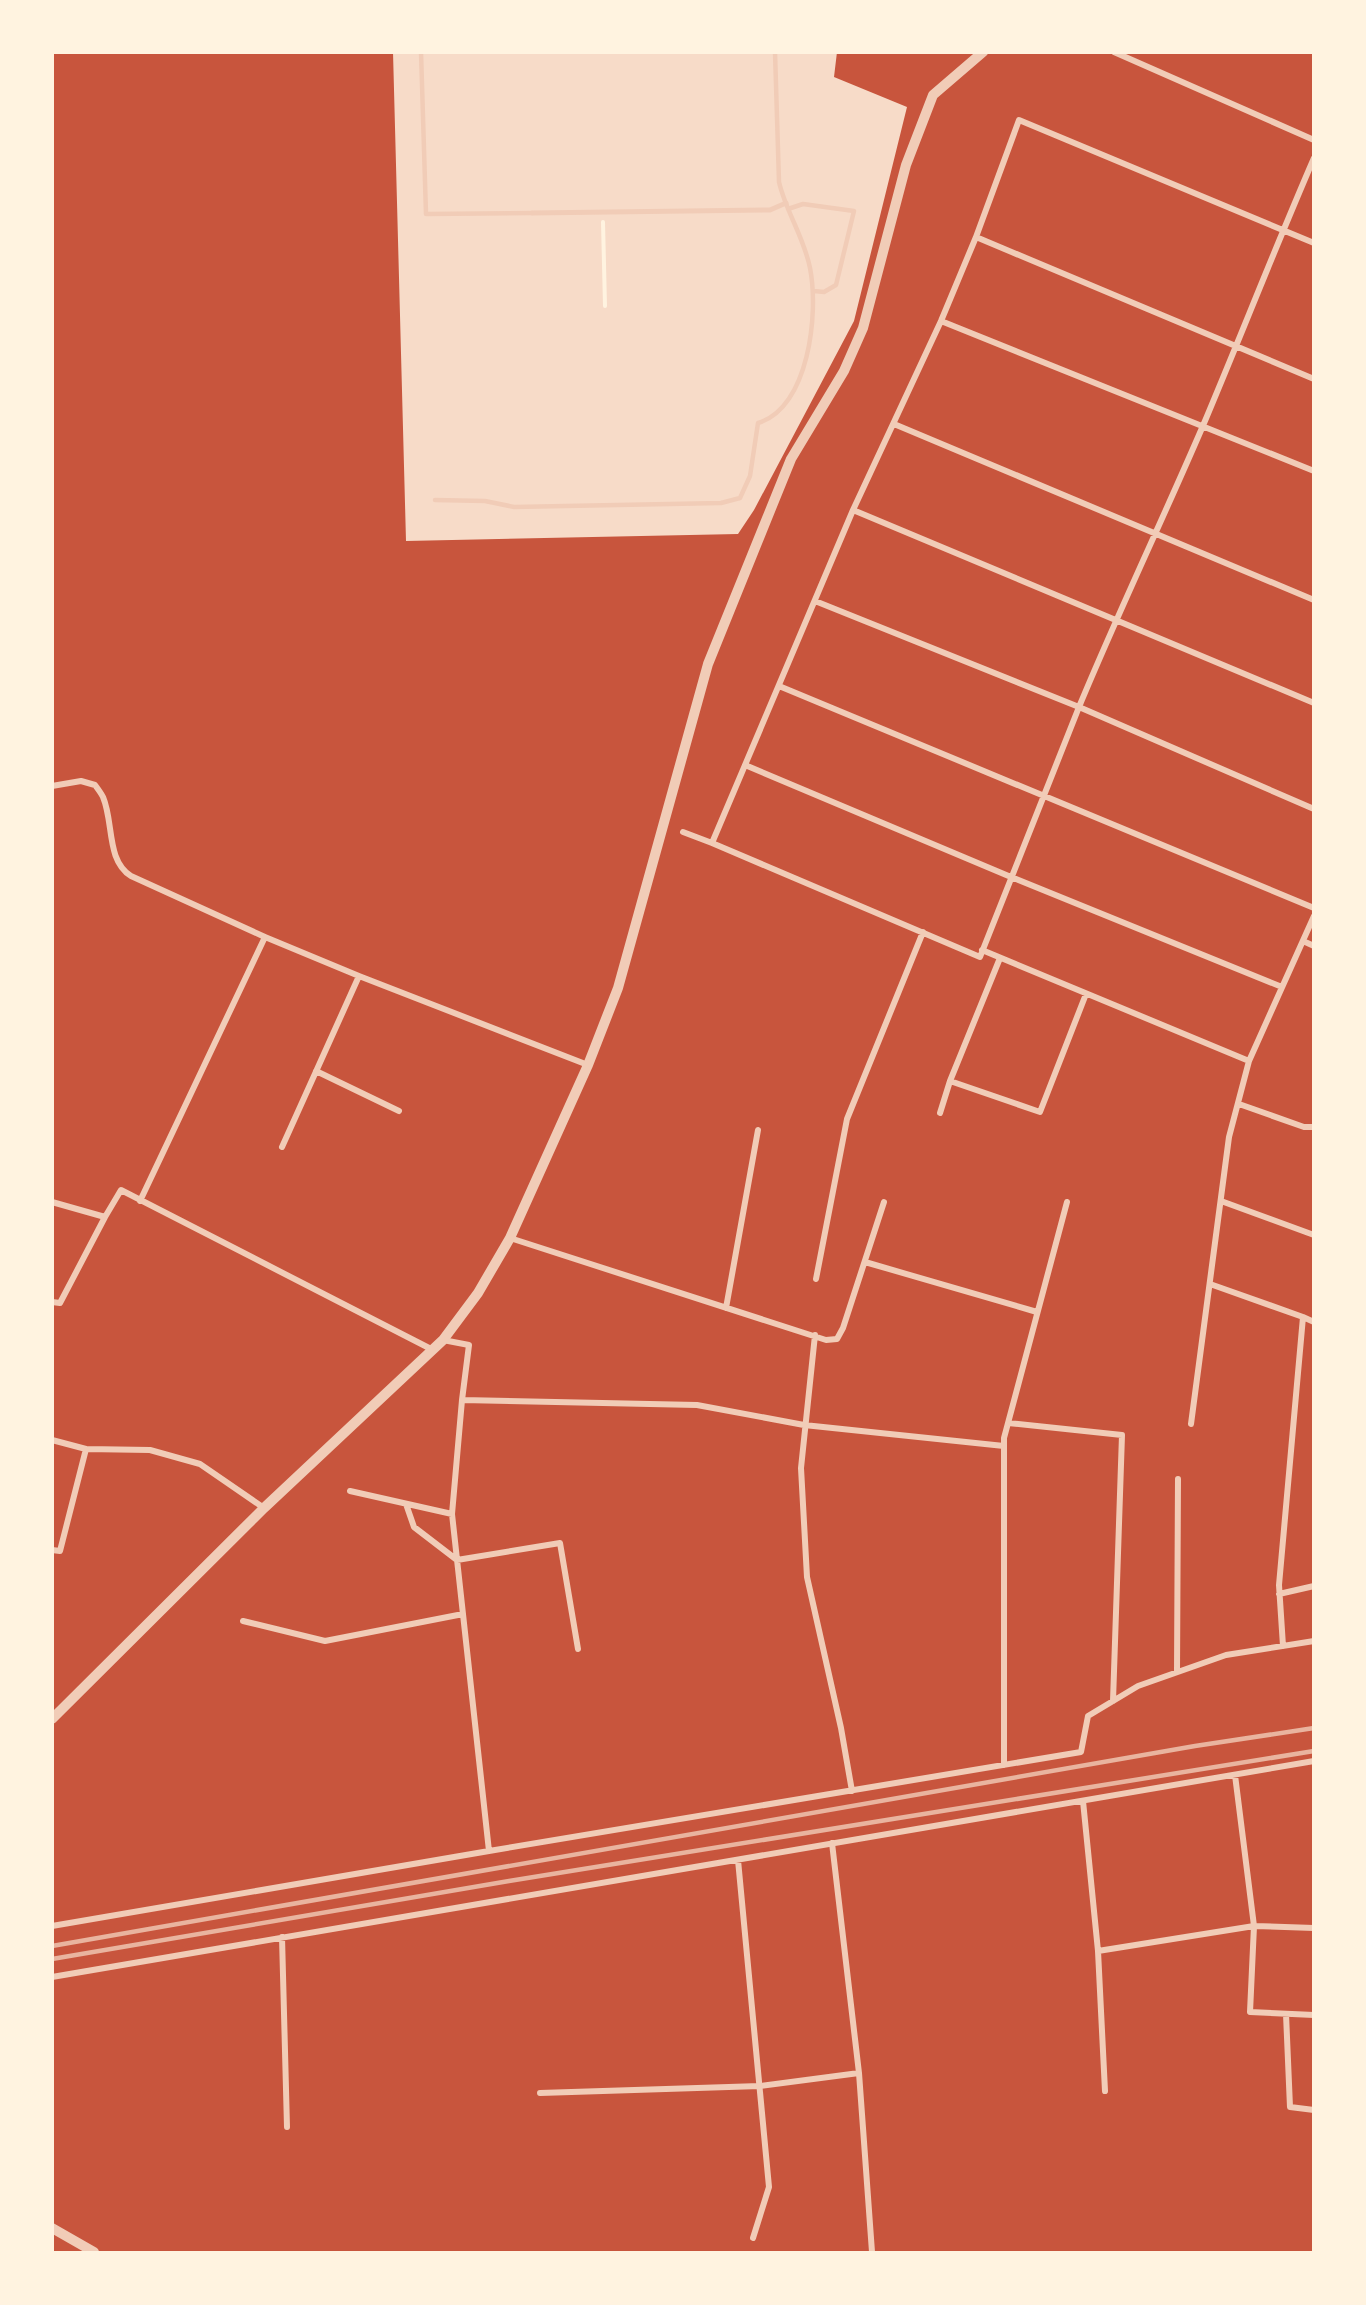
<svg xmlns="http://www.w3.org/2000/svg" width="1366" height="2305" font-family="Rubik,sans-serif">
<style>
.building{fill:#f7dbc8}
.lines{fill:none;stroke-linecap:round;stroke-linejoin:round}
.path{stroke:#fff3e0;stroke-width:4}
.service{stroke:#f1ccb7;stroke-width:4.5}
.pedestrian{stroke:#f1ccb7;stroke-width:5}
.minor{stroke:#f1ccb7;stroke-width:6}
.tertiary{stroke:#f1ccb7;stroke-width:10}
.rail{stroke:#e9b49f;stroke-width:4.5}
</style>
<rect width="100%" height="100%" fill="#c8553d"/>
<path class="building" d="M393,52H837L834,77L907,107L854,321L754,510L738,534L406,541Z"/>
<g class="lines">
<path class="path" d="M603,222L605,306"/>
<path class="service" d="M421,52L426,214L532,213
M788,209L803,204L854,211L836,285L824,292L814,291
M435,500L485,501L514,507L721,503L740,498L750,476L758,423C809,408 819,313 810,268C804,237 786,212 779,182L775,52"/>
<path class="pedestrian" d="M532,213L770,210L786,203"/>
<path class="minor" d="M1114,52L1314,140
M1314,158C1275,248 1240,338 1202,428C1162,521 1118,613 1079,707L1314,809
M976,237L1314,379
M941,321L1314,471
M894,424L1314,600
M853,510L1314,703
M815,601L1079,707L980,957L712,843L853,510L941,321L976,237L1019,120L1314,243
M779,686L1314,908
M745,765L1011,877L1282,987
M52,786L81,781L95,785C98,789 101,793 103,797C114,823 106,860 131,876L265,937L359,976L588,1065
M683,832L712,843
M1303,941L1314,946
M982,950L1249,1061L1314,916
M316,1071L399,1111
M950,1081L1000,958
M1239,1104L1304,1127H1314
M940,1113L950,1081L1040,1112L1086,994
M282,1147L359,976
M140,1201L265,937
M1221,1201L1314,1235
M52,1202L105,1217L121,1190L433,1350
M510,1238L826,1340L837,1339L843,1328L884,1202
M865,1262L1037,1312
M816,1279L847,1119L923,932
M1210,1284L1303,1317
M52,1302L60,1303L105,1217
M726,1308L758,1130
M815,1335L801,1468L807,1577L841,1728L852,1791
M443,1340L469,1345L462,1400L452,1514L489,1851L1081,1752L1088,1716L1138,1686L1226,1655L1314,1641
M462,1400L697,1405L804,1425L1004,1446
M1008,1423L1122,1435L1113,1701
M1191,1424L1229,1137L1249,1061
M52,1440L86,1449
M350,1491L452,1514
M406,1504L414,1527L457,1560L560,1543L578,1649
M52,1550L60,1551L86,1449L150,1450L200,1464L264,1508
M1279,1594L1314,1586
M243,1621L325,1641L463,1614
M1283,1646L1279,1585L1303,1317L1314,1322
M1177,1672L1178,1479
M1004,1765V1438L1067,1202
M1235,1775L1254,1926L1314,1928
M1083,1801L1098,1951L1254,1926L1250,2012L1314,2015
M832,1843L859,2073L872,2252
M738,1860L769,2187L753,2238
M52,1926L489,1851
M282,1937L287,2127
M1098,1951L1105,2091
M52,1977L1314,1761
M1286,2014L1290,2107L1314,2110
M540,2093L760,2086L859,2073"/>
<path class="tertiary" d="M52,1719L264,1508L443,1340L478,1293L510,1238L588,1065L618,988L708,664L791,459L844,371L863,328L906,165L933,95L983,52
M52,2228L94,2252"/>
<path class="rail" d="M52,1946L1195,1746L1314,1728
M52,1959L509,1881L1314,1751"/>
</g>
<rect width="1366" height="2305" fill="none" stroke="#fff3e0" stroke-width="108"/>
</svg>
